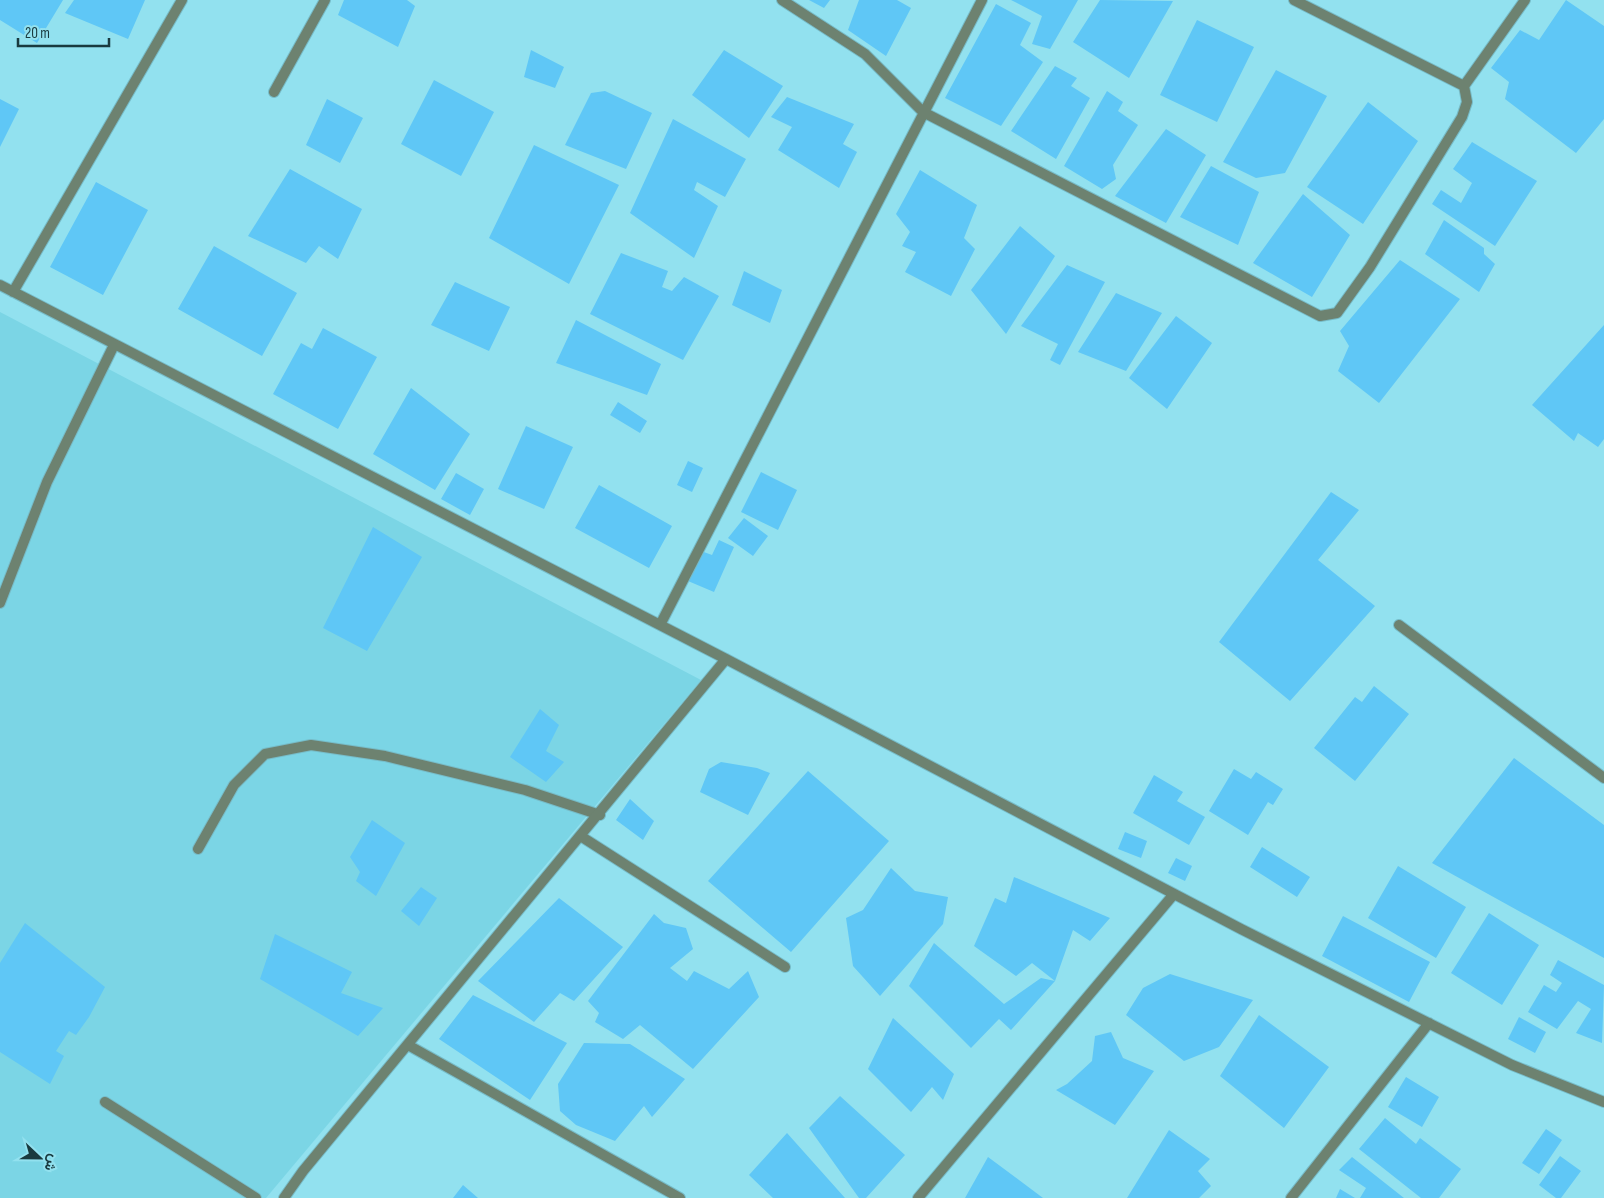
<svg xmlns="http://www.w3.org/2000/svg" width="1604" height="1198" font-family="'Sofia Sans Condensed',Vazirmatn,sans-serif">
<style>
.built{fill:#7bd5e5}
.building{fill:#5fc7f6}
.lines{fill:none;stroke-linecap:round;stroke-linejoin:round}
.lane-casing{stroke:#77bcc8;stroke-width:12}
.street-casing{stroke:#77bcc8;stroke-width:12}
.lane{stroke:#6d8270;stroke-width:10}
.street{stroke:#6d8270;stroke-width:10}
</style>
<rect width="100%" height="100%" fill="#92e1ef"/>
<path class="built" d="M0,312L701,680L266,1198H0Z"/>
<path class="building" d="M0,0H63L37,43L0,20Z
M74,0H145L128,39L65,13Z
M344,0H407L415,6L398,47L338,15Z
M809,0H830L824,8Z
M859,0H897L911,8L886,56L848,30Z
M1011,0H1078L1050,49L1032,44L1042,16Z
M1100,0L1173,1L1129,78L1073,42Z
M1566,0L1604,26V119L1576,153L1505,99L1509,82L1491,68L1520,30L1539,40Z
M996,4L1031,23L1020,45L1043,62L1001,126L945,98Z
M1197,20L1254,47L1217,122L1160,95Z
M531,50L564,67L555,88L524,77Z
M724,50L783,86L749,138L692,95Z
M1055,66L1077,78L1071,86L1090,98L1056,159L1011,131Z
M1276,70L1327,96L1285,173L1256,178L1223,162Z
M434,80L494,112L461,176L401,144Z
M605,91L652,113L626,169L565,145L591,93Z
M1107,91L1123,102L1118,111L1138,125L1113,165L1116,179L1102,189L1064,166Z
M787,97L854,124L843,144L857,152L839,188L778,150L792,127L771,117Z
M0,99L19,109L0,147Z
M327,99L363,118L340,163L306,145Z
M1368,102L1418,141L1363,224L1307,187Z
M673,119L746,159L725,197L697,182L694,190L718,206L694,258L630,213Z
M1166,129L1206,155L1166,223L1115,196Z
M1472,142L1537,181L1495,246L1432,204L1441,190L1461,203L1472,183L1453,169Z
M534,145L619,185L569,284L489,238Z
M1211,166L1259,192L1238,245L1180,217Z
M290,169L362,209L338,259L319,246L306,263L248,236Z
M920,170L977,205L964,238L975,249L951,296L905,272L916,252L902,246L910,232L896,214Z
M96,182L148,210L103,295L50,267Z
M1303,194L1350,235L1312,297L1253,263Z
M1444,220L1484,248V254L1495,264L1479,292L1425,254Z
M1020,226L1055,256L1006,334L971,290Z
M214,246L297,293L262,356L178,309Z
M621,253L668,271L662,287L672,291L684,277L719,296L683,360L590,314Z
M1400,260L1460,299L1379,403L1338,371L1349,346L1340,331Z
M1067,265L1105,282L1060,365L1050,360L1058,344L1021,326Z
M744,271L782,290L770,323L732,305Z
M455,282L510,307L489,351L431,325Z
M1116,293L1162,313L1126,371L1078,352Z
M1176,316L1212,343L1167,409L1129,378Z
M576,320L661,364L647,395L556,363Z
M1604,325V439L1598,447L1578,433L1574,441L1532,405Z
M323,328L377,357L338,429L273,394L301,343L312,349Z
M411,388L470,434L435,490L373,454Z
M618,402L647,421L640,433L610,415Z
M526,426L573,447L544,509L498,489Z
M688,461L703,468L692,492L677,485Z
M761,472L797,490L778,530L741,512Z
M456,473L484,489L470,515L441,499Z
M599,485L672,526L649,568L575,528Z
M1331,492L1359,510L1318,560L1375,606L1290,701L1219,642Z
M744,518L768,536L753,556L728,538Z
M373,527L422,557L367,651L323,628Z
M719,540L734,547L714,592L688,581L701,551L712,555Z
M1374,686L1409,714L1355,781L1314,748L1355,697L1362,702Z
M540,709L559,725L546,751L564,762L546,782L510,757Z
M1514,758L1604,825V958L1432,863Z
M721,762L757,768L770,773L748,815L700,792L709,769Z
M1234,769L1251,779L1256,772L1283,789L1273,805L1268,802L1248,835L1209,811Z
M808,771L889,841L791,952L708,881Z
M1154,775L1183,792L1177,801L1205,817L1189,845L1133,813Z
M630,799L654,821L643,840L616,820Z
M372,820L405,843L376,896L356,881L360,872L350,857Z
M1125,832L1147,841L1141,858L1118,849Z
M1262,847L1310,877L1297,897L1250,867Z
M1176,858L1192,866L1185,881L1168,873Z
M1398,866L1466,907L1436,958L1368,918Z
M891,868L915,891L948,897L943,924L880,996L853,966L846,918L863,910Z
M1014,877L1110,918L1090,941L1073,930L1055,981L1032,963L1016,976L974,946L995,898L1006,903Z
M421,887L437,898L419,926L401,911Z
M559,898L623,947L574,1001L560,993L534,1022L478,981Z
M1489,913L1539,945L1502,1005L1451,973Z
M654,914L664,923L686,928L693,949L670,968L687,981L694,971L729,989L748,971L759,997L693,1069L640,1025L623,1039L595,1022L599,1013L588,1001Z
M1343,916L1430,962L1409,1002L1322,956Z
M25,923L105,987L89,1017L76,1035L69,1031L56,1051L64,1056L50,1084L0,1052V963Z
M275,934L352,972L341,993L383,1008L358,1036L260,979Z
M934,943L1004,1004L1041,978L1055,981L1011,1030L999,1019L971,1048L909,986Z
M1558,960L1604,985L1602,1043L1576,1033L1591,1009L1578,1001L1557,1029L1528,1012L1544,985L1556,992L1562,983L1550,975Z
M1170,974L1253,1000L1219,1047L1184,1061L1126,1015L1143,988Z
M473,995L567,1043L530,1100L439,1039Z
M1259,1015L1329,1067L1284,1128L1220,1076Z
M1519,1017L1546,1032L1535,1053L1508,1039Z
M893,1018L954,1074L943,1100L932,1087L911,1112L868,1069Z
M1111,1032L1123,1058L1154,1071L1115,1125L1056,1090L1067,1084L1092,1061L1095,1036Z
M584,1043L630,1044L685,1079L652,1117L644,1106L615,1141L576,1125L560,1111L558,1084Z
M1406,1077L1439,1097L1422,1127L1388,1107Z
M840,1096L905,1155L866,1198H859L809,1128Z
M1385,1118L1416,1144L1420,1138L1461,1169L1439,1198H1421L1359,1149Z
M1546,1129L1562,1140L1539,1174L1522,1163Z
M1169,1130L1210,1159L1198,1171L1211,1186L1199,1198H1127Z
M787,1133L845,1198H773L749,1175Z
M1560,1156L1581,1171L1561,1198H1556L1539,1185Z
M988,1157L1043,1198H965Z
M1352,1157L1404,1198H1360L1366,1188L1339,1170Z
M463,1185L478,1198H453Z
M1340,1189L1355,1198H1336Z"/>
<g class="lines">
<defs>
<path id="lane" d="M198,849L234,785L265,754L311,745L385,756L525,790L600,815
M105,1102L256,1198"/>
<path id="street" d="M782,0L865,54L923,112L1320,316L1337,313L1370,267L1462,117L1467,102L1464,86L1294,0
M1464,86L1525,0
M274,92L325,0
M0,285L726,659L1241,929L1512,1065L1604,1102
M13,292L182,0
M0,603L47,482L114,345
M660,625L982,0
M1399,625L1604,778
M582,837L785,967
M408,1045L680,1198
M284,1198L303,1171L726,659
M918,1198L1174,894
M1291,1198L1429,1023"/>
</defs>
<use href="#lane" class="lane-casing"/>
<use href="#street" class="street-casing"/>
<use href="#lane" class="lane"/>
<use href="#street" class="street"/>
</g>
<g transform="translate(40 1158) rotate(112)" stroke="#92e1ef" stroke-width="4" paint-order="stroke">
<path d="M0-4L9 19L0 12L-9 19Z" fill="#193a3f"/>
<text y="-8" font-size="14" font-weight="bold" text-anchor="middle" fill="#193a3f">ش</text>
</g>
<path d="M18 38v8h91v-8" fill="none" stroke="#193a3f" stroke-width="2.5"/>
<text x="25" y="38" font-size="15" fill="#193a3f" stroke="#92e1ef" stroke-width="4" paint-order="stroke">20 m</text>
</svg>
